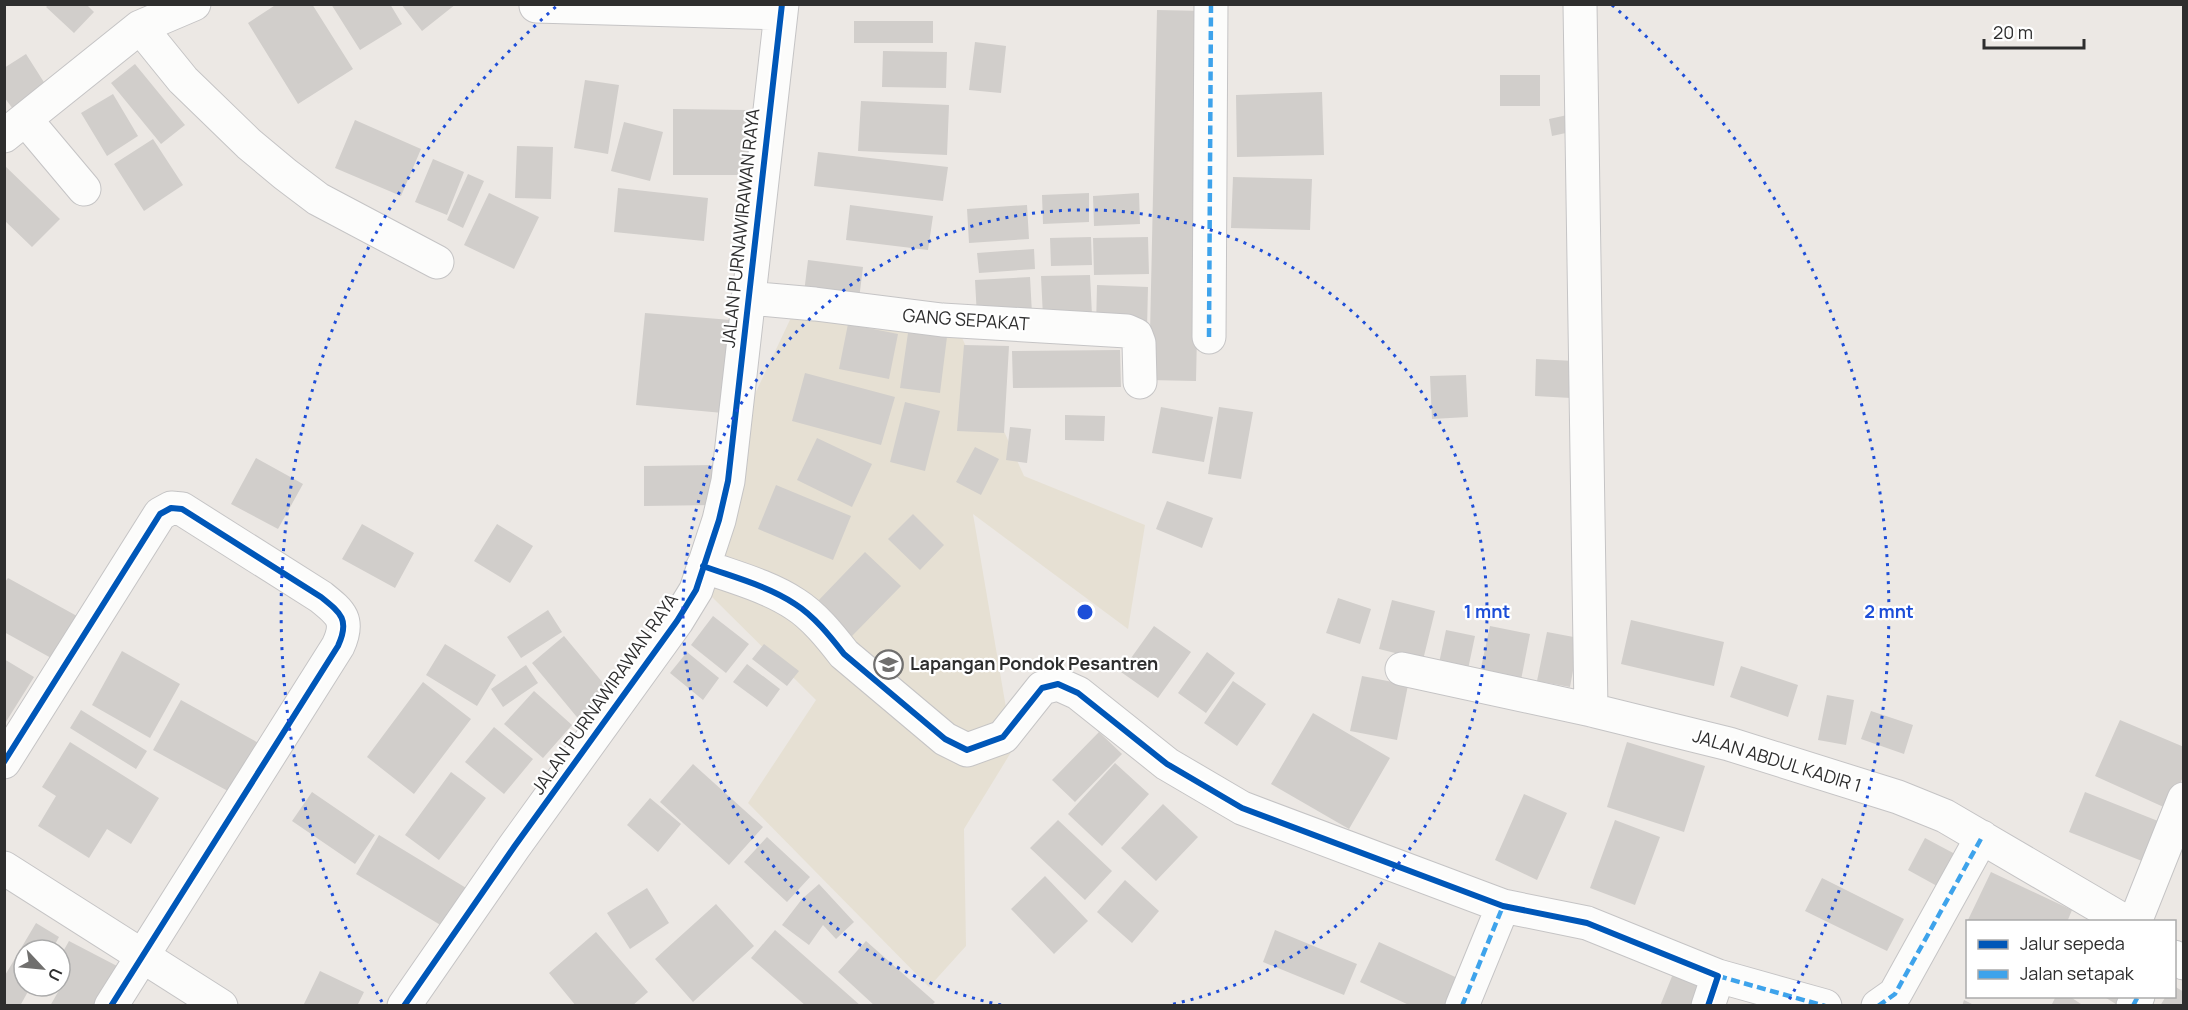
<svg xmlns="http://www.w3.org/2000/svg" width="2188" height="1010" font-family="Manrope,sans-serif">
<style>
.education{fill:#e6e0d3}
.building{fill:#d1cecb}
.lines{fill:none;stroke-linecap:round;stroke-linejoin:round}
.minor-casing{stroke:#c5c4c5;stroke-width:35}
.minor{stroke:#fcfcfb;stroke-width:33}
.quiet{stroke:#3ea3eb;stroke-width:4.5;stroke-dasharray:9 4.5;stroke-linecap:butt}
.cycleway-casing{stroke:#fff;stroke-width:10}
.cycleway{stroke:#0057b8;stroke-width:6}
.ring{fill:none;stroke:#1d4ed8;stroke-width:3;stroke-dasharray:3 6}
.labels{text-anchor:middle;stroke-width:4.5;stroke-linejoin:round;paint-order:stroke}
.street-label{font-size:18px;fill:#2e2e2e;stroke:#fff}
.poi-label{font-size:18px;font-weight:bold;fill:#2e2e2e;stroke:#fff;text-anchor:start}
.centre{fill:#1d4ed8;stroke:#fff;stroke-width:3}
.ring-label{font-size:18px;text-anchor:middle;font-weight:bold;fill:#1d4ed8;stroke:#fff;stroke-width:4.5;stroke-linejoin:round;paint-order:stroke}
</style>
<rect width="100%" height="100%" fill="#ece8e4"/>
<path class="education" d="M797,305L959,331L1024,476L1145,525L1128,629L973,514L1013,749L964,829L966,946L929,987L748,803L816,700L711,596L737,498L754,396Z"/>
<path class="building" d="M49,4H86L94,12L74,33L46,7Z
M277,4H312L353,69L298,104L248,23Z
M331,4H390L402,24L360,50Z
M401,4H456L422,31Z
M1157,10L1204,11L1196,381L1149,380Z
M854,21H933V43H854Z
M975,42L1006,46L1001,93L969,90Z
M883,51L947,52L946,88L882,87Z
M26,54L47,87L13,109L4,97V68Z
M135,64L185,125L161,144L111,83Z
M1500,75H1540V106H1500Z
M585,80L619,85L608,154L574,148Z
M1322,92L1324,155L1237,157L1236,95Z
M113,94L138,136L107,156L81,113Z
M861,101L949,105L947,155L858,151Z
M673,109L749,110V175H673Z
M1572,114L1575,131L1552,136L1549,119Z
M355,120L421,149L401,196L335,168Z
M624,122L663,132L650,181L611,171Z
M153,139L183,185L144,211L114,164Z
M517,146L553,147L551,199L515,198Z
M818,152L948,167L943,201L814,186Z
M433,159L464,172L447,215L415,202Z
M4,165L60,219L32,247L4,220Z
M468,174L484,181L463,228L447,220Z
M1233,177L1312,179L1310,230L1231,228Z
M618,188L708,198L704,241L614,232Z
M489,193L539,217L514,269L464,245Z
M1089,193V222L1043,224L1042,195Z
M1139,193L1140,224L1094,226L1093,196Z
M850,205L933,216L928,250L846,240Z
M1027,205L1029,239L969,243L967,209Z
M1091,237L1092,265L1051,266L1050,238Z
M1148,237L1149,274L1094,275L1093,238Z
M1034,249L1035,269L979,273L977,253Z
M808,260L863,267L858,307L803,301Z
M1090,275L1092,315L1043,317L1041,276Z
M1030,277L1032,314L977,317L975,280Z
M1097,285L1148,287L1147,329L1096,327Z
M645,313L731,320L723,413L636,405Z
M848,324L898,334L889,379L839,369Z
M908,333L947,337L940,393L900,388Z
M964,345L1009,346L1004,433L957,431Z
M1120,350L1121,387L1013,388L1012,351Z
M1536,359L1574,361L1571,398L1535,396Z
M805,373L895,397L881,445L792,421Z
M1466,375L1468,417L1432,419L1430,376Z
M905,402L940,411L925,471L890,462Z
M1161,407L1213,417L1204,462L1152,453Z
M1219,407L1253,412L1241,479L1208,474Z
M1065,415L1105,416L1104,441L1065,440Z
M1010,427L1031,429L1027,463L1006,460Z
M817,438L872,464L852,507L797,480Z
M975,447L999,459L981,495L956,482Z
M256,458L303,484L278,529L231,504Z
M716,465V505L644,506V466Z
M776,485L851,516L833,560L758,529Z
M1167,501L1213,518L1202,548L1156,529Z
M913,514L944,545L920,570L888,539Z
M362,524L414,553L395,588L342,559Z
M497,524L533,546L510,583L474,561Z
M865,552L901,586L852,636L817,602Z
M8,578L86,621L62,664L4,632V583Z
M1338,598L1371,609L1360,644L1326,633Z
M1392,600L1435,611L1423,660L1379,649Z
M548,610L562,632L521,658L507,637Z
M713,616L749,644L726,673L691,645Z
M1631,620L1724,642L1714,686L1621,664Z
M1154,626L1191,652L1158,698L1121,672Z
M1490,626L1530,634L1520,685L1479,677Z
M1446,630L1475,636L1467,674L1438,668Z
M1547,632L1579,638L1570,687L1537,681Z
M564,636L613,695L581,722L532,663Z
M445,644L496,675L477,706L426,675Z
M764,644L799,671L787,686L752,659Z
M122,651L180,684L150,738L92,705Z
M687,652L719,678L703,700L670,673Z
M1207,652L1235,673L1206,713L1178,693Z
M4,659L34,677L4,725Z
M747,664L780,689L767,707L733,682Z
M526,665L538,683L503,707L491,689Z
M1741,666L1798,685L1788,717L1730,697Z
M1362,676L1408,685L1397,740L1350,731Z
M1233,681L1266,704L1237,746L1204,723Z
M423,682L471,719L414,794L367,757Z
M534,691L572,725L543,758L504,724Z
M1827,695L1854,700L1846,745L1818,740Z
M181,700L264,746L237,796L153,750Z
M81,710L147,751L136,769L70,728Z
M1871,711L1913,725L1904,754L1861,739Z
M1313,713L1390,758L1349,829L1271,784Z
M2120,720L2184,747V775L2168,809L2095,776Z
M494,727L533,759L504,794L465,762Z
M1099,732L1122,754L1075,802L1052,780Z
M70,742L159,798L131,844L107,829L89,858L38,826L56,796L42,787Z
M1627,742L1705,766L1684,832L1607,807Z
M1115,763L1149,794L1102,846L1068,814Z
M693,764L763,827L729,865L660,802Z
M451,772L486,798L439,860L405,835Z
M312,792L375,835L355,864L292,821Z
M2085,792L2163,823L2147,863L2069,832Z
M1524,794L1567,813L1537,880L1495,860Z
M650,798L681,824L658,852L627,825Z
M1163,804L1198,837L1156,881L1121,848Z
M1058,820L1112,871L1085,900L1030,848Z
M1615,820L1660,837L1635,905L1590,888Z
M379,835L476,894L452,932L356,874Z
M767,837L810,877L787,902L744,862Z
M1925,838L1955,854L1937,886L1908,870Z
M1991,872L2072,910L2067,922H1967Z
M1045,876L1088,921L1054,954L1011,909Z
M1822,878L1904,919L1887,951L1805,911Z
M1125,880L1159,911L1132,943L1097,912Z
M819,884L854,922L836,939L823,925L809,945L782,925L802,899Z
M647,888L669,923L630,949L607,913Z
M716,904L754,946L693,1002L655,959Z
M36,923L59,937L52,950H24V986H31L20,1006H4V977Z
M775,930L861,1006H806L751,958Z
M1275,930L1357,964L1344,995L1263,962Z
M596,932L648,992L632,1006H576L549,973Z
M69,941L117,966L95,1006H50L62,985L60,957Z
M866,941L935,1002L931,1006H875L838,972Z
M1379,942L1464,981L1453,1006H1411L1360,982Z
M1675,969L1712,984L1703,1006H1660Z
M320,971L364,992L357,1006H303Z
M2174,986L2184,992V1006H2160L2166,996H2174Z
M2056,996H2069L2084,1006H2051Z
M2103,996H2125L2119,1006Z
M1964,1000L1976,1006H1962Z"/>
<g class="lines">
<defs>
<path id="minor" d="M1580,4L1591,710
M536,6L780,13
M140,27L183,80L249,144L285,174L318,199L437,262
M26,120L84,189
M4,136L140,27L194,4
M748,298L815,304L942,320L1127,331L1136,335L1139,343L1140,382
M1209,337L1211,4
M703,566C733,577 768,586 795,604C814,616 830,636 844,654L945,739L967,750L1003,737L1042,688L1058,684L1078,693L1167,764L1242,808L1503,906L1587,923L1718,976L1708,1006
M1402,669L1591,710L1729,744L1898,797L1945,816L2126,922
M4,762L160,514L171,508L182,509L321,597C341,613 350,620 338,646L111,1006
M4,868L221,1006
M2135,922L2184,799
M2174,957L2184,963
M1718,976L1825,1006
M404,1006L514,847L677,621L696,590L719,520L728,481L782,4
M1462,1006L1503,906
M1878,1006L1895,994L1982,837
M2133,1006L2138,996"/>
</defs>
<use href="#minor" class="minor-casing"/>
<use href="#minor" class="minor"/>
<path class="quiet" d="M1209,337L1211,4
M1718,976L1825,1006
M1462,1006L1503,906
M1878,1006L1895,994L1982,837
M2133,1006L2138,996"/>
<defs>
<path id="cycleway" d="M703,566C733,577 768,586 795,604C814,616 830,636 844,654L945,739L967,750L1003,737L1042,688L1058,684L1078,693L1167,764L1242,808L1503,906L1587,923L1718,976L1708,1006
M4,762L160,514L171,508L182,509L321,597C341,613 350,620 338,646L111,1006
M404,1006L514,847L677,621L696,590L719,520L728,481L782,4"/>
</defs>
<use href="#cycleway" class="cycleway-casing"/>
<use href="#cycleway" class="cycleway"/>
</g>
<g class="ring">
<path d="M1001 1005A402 402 0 1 1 1169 1005"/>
<path d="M382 1002A804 804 0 0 1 558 5M1612 5A804 804 0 0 1 1788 1002"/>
</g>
<defs>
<symbol id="school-ring" viewBox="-11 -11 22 22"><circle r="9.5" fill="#fff" stroke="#706f6e" stroke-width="1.5"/><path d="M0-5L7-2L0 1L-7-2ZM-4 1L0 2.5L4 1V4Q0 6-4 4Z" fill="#706f6e"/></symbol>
</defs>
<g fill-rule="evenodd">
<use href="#school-ring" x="872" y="648" width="33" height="33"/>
</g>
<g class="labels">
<g class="street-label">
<text transform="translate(741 228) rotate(-84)" y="6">JALAN PURNAWIRAWAN RAYA</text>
<text transform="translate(966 320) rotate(4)" y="6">GANG SEPAKAT</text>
<text transform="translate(605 694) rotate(-55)" y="6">JALAN PURNAWIRAWAN RAYA</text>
<text transform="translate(1777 761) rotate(17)" y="6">JALAN ABDUL KADIR 1</text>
</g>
<g class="poi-label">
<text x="910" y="670">Lapangan Pondok Pesantren</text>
</g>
</g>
<circle cx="1085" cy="612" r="9" class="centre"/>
<g class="ring-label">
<text x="1487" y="618">1 mnt</text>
<text x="1889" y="618">2 mnt</text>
</g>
<rect width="2188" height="1010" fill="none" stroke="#2e2e2e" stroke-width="12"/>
<rect x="1966" y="920" width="210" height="78" fill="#ffffff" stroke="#ababab" stroke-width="1.5"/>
<rect x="1978" y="940" width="30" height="9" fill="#0057b8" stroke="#ababab" stroke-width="1.5"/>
<text x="2020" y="950" font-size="18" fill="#2e2e2e">Jalur sepeda</text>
<rect x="1978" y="970" width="30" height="9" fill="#3ea3eb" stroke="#ababab" stroke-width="1.5"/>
<text x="2020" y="980" font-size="18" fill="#2e2e2e">Jalan setapak</text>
<g transform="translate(42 968) rotate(116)"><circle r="28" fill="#ffffff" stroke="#ababab" stroke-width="1.5"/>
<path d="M0-4.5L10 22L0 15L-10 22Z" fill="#706f6e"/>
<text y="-9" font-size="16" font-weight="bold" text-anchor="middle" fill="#2e2e2e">U</text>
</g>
<path d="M1984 39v9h100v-9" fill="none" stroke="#2e2e2e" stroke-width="3"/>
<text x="1993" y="39" font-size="18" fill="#2e2e2e" stroke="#ffffff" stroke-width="4.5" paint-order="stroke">20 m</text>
</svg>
